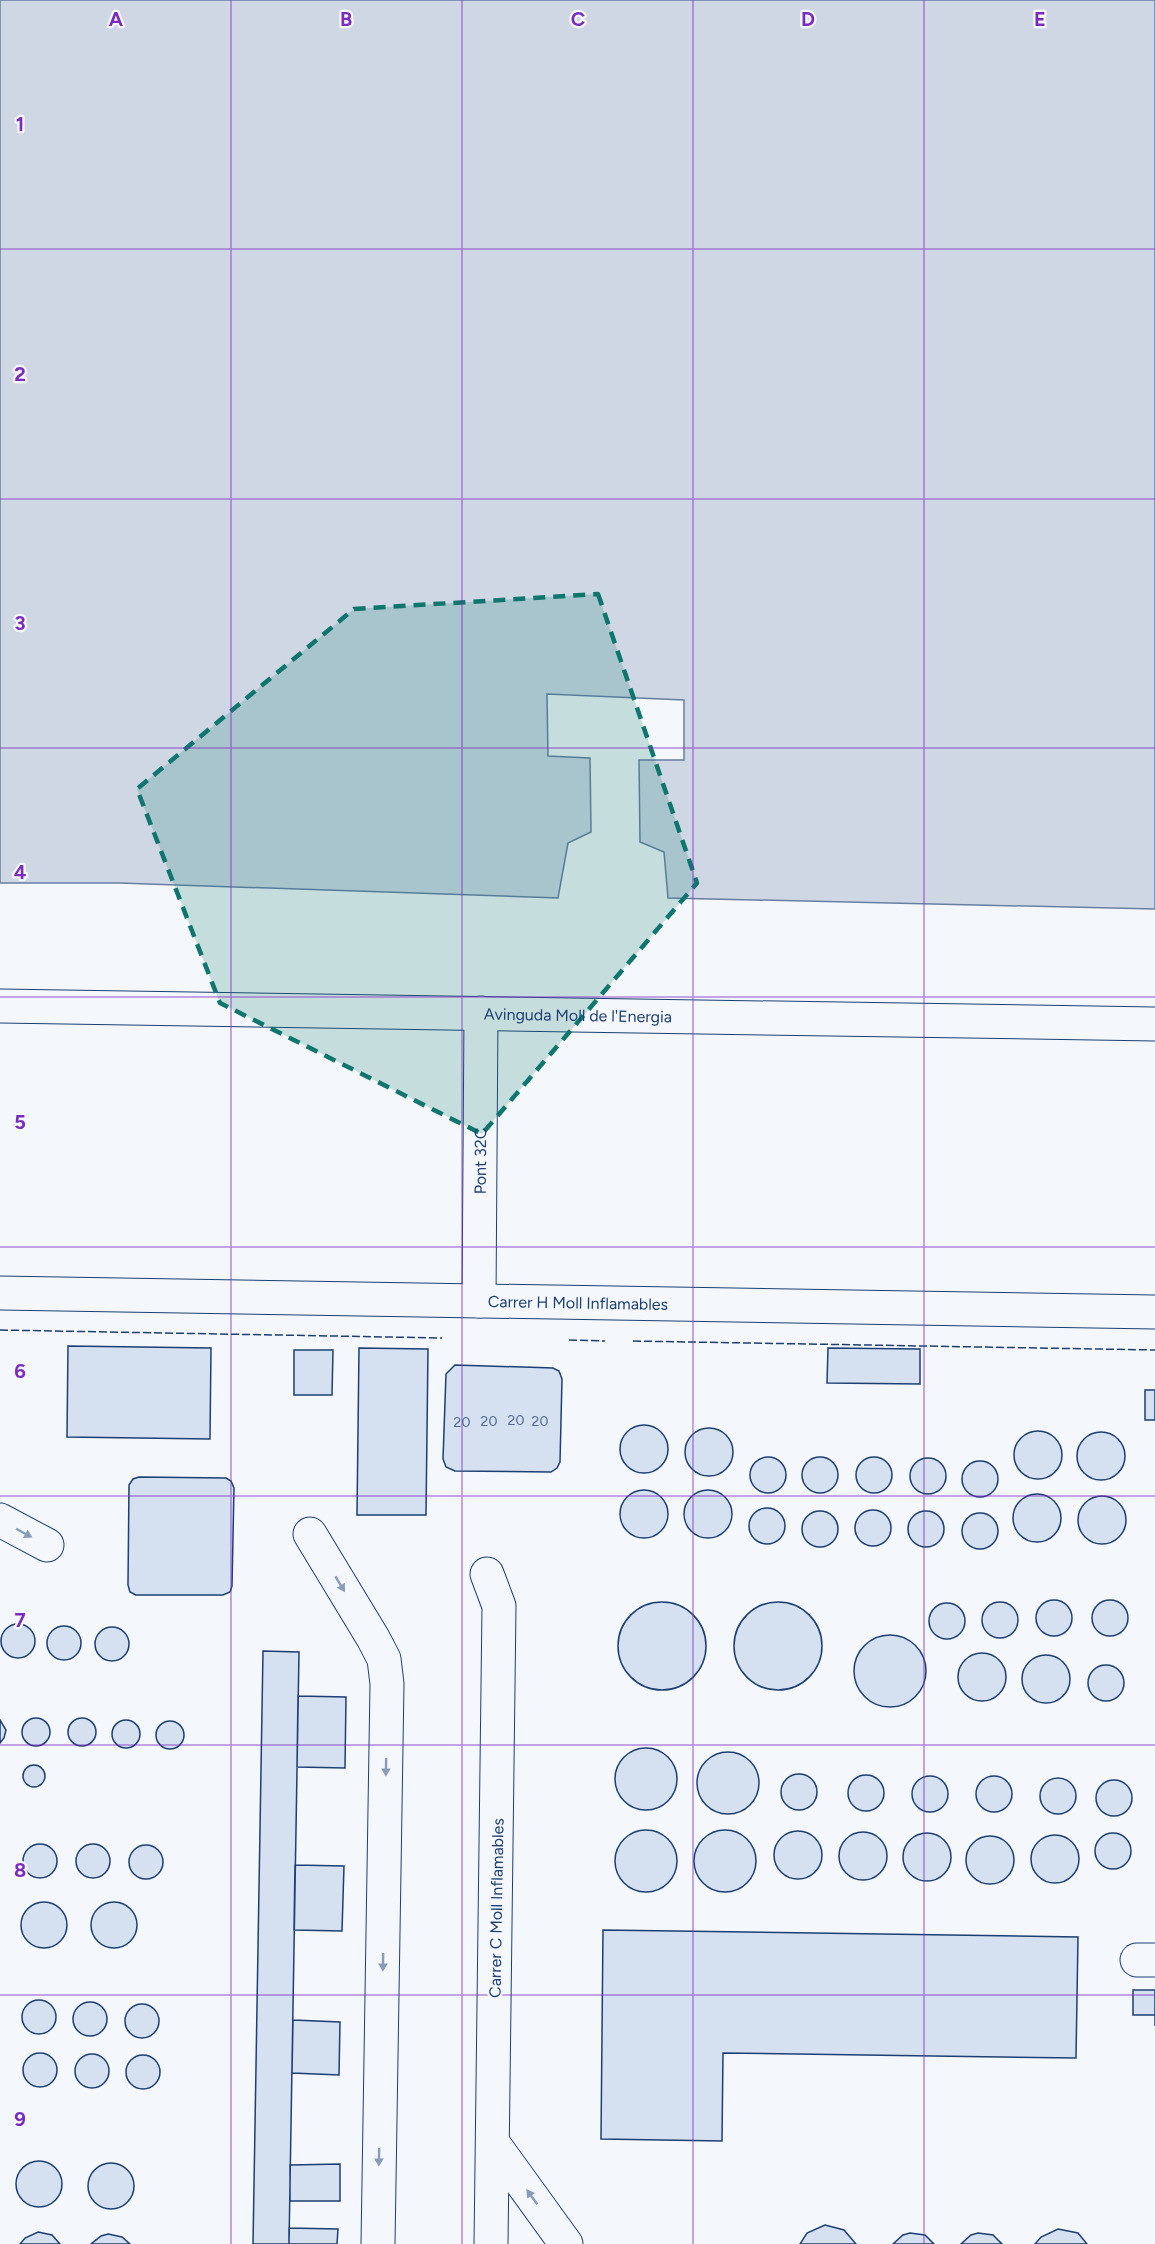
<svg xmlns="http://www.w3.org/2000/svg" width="1155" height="2244" font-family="Figtree,sans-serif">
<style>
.water{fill:#cfd7e4;stroke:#687fa3;stroke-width:1.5}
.building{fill:#d5e0f0;stroke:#1d3f73;stroke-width:1.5}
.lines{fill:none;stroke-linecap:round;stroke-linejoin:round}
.minor-casing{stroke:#1d3f73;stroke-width:35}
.minor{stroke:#f4f7fb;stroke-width:33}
.fence{stroke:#1d3f73;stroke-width:1.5;stroke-dasharray:8 3;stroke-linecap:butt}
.oneway{fill:#889bb7}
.marked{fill:#0f766e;fill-opacity:0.2;stroke:#0f766e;stroke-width:4.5;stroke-dasharray:12 8;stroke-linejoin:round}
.grid{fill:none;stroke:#7b2cbf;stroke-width:1.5;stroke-opacity:0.55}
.labels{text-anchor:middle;stroke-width:4.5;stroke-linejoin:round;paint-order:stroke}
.number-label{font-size:14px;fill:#4b6792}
.street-label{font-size:16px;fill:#1d3f73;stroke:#f4f7fb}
.grid-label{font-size:20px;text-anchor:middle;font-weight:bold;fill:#7b2cbf;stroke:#f4f7fb;stroke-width:4.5;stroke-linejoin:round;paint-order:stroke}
</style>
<rect width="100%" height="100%" fill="#f4f7fb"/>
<path class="water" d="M0,0H1155V909L668,898L664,852L640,842L639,760H684V700L547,694L548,756L590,758L591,832L568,843L558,898L119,883H0Z"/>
<path class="building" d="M68,1346L211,1348L210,1439L67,1437Z
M359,1348L428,1349L426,1515H357Z
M828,1348L920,1349V1384L827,1383Z
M294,1350H333L332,1395H294Z
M455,1365L553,1368L559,1371L562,1379L560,1462L557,1468L551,1472L455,1471L446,1467L443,1459L446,1374Z
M1145,1390H1155V1420H1145Z
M620 1449a24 24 0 1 1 48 0a24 24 0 1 1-48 0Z
M685 1452a24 24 0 1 1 48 0a24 24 0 1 1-48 0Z
M1014 1455a24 24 0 1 1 48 0a24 24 0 1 1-48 0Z
M1077 1456a24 24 0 1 1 48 0a24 24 0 1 1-48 0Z
M802 1475a18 18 0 1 1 36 0a18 18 0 1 1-36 0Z
M856 1475a18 18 0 1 1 36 0a18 18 0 1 1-36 0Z
M750 1475a18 18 0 1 1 36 0a18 18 0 1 1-36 0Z
M910 1476a18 18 0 1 1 36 0a18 18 0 1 1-36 0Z
M962 1479a18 18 0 1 1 36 0a18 18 0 1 1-36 0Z
M139,1477L226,1478L231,1481L234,1488L232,1586L230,1592L223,1595H136L130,1592L128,1585L129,1485L133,1479Z
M684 1514a24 24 0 1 1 48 0a24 24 0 1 1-48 0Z
M620 1514a24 24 0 1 1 48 0a24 24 0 1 1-48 0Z
M1013 1518a24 24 0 1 1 48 0a24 24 0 1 1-48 0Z
M1078 1520a24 24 0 1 1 48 0a24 24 0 1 1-48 0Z
M749 1526a18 18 0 1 1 36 0a18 18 0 1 1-36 0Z
M855 1528a18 18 0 1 1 36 0a18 18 0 1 1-36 0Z
M908 1529a18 18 0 1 1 36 0a18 18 0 1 1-36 0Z
M802 1529a18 18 0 1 1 36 0a18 18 0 1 1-36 0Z
M962 1531a18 18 0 1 1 36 0a18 18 0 1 1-36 0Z
M1092 1618a18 18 0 1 1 36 0a18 18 0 1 1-36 0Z
M1036 1618a18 18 0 1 1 36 0a18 18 0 1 1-36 0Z
M982 1620a18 18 0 1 1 36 0a18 18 0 1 1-36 0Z
M618 1646a44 44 0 1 1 88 0a44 44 0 1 1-88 0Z
M734 1646a44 44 0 1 1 88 0a44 44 0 1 1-88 0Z
M929 1621a18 18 0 1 1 36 0a18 18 0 1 1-36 0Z
M1 1641a17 17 0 1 1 34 0a17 17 0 1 1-34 0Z
M47 1643a17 17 0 1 1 34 0a17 17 0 1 1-34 0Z
M95 1644a17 17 0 1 1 34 0a17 17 0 1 1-34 0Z
M854 1671a36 36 0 1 1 72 0a36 36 0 1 1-72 0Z
M263,1651L299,1652L289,2244H253Z
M958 1677a24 24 0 1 1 48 0a24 24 0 1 1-48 0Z
M1022 1679a24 24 0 1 1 48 0a24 24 0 1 1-48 0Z
M1088 1683a18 18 0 1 1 36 0a18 18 0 1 1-36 0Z
M298,1696L346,1697L345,1768L297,1767Z
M68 1732a14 14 0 1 1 28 0a14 14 0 1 1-28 0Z
M22 1732a14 14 0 1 1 28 0a14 14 0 1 1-28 0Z
M0,1720L6,1730L4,1738L0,1743Z
M112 1734a14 14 0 1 1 28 0a14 14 0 1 1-28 0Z
M156 1735a14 14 0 1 1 28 0a14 14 0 1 1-28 0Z
M615 1779a31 31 0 1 1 62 0a31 31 0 1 1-62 0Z
M697 1783a31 31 0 1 1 62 0a31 31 0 1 1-62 0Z
M23 1776a11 11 0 1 1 22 0a11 11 0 1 1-22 0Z
M781 1792a18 18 0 1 1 36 0a18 18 0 1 1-36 0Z
M848 1793a18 18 0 1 1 36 0a18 18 0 1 1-36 0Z
M912 1794a18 18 0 1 1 36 0a18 18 0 1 1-36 0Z
M976 1794a18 18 0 1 1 36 0a18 18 0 1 1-36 0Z
M1040 1796a18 18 0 1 1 36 0a18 18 0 1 1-36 0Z
M1096 1798a18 18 0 1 1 36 0a18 18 0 1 1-36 0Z
M694 1861a31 31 0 1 1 62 0a31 31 0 1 1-62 0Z
M615 1861a31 31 0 1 1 62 0a31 31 0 1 1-62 0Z
M774 1855a24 24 0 1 1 48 0a24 24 0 1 1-48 0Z
M839 1856a24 24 0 1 1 48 0a24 24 0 1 1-48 0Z
M903 1857a24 24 0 1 1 48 0a24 24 0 1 1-48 0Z
M1095 1851a18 18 0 1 1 36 0a18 18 0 1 1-36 0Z
M1031 1859a24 24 0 1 1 48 0a24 24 0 1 1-48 0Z
M966 1860a24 24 0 1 1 48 0a24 24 0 1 1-48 0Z
M23 1861a17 17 0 1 1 34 0a17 17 0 1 1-34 0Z
M76 1861a17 17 0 1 1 34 0a17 17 0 1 1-34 0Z
M129 1862a17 17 0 1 1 34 0a17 17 0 1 1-34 0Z
M295,1865L344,1866L342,1931L294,1930Z
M21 1925a23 23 0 1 1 46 0a23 23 0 1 1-46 0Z
M91 1925a23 23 0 1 1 46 0a23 23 0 1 1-46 0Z
M603,1930L1078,1937L1076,2058L723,2053L722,2141L601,2139Z
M1133,1990H1155V2026V2015H1133Z
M22 2017a17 17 0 1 1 34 0a17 17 0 1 1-34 0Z
M73 2019a17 17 0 1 1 34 0a17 17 0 1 1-34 0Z
M125 2021a17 17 0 1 1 34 0a17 17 0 1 1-34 0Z
M293,2020L340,2022L339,2075L292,2073Z
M23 2070a17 17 0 1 1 34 0a17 17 0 1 1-34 0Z
M75 2071a17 17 0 1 1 34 0a17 17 0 1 1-34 0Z
M126 2072a17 17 0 1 1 34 0a17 17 0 1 1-34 0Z
M16 2184a23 23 0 1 1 46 0a23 23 0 1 1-46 0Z
M88 2186a23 23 0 1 1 46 0a23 23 0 1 1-46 0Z
M340,2164V2201H290V2165Z
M825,2225L844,2230L856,2244H800L807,2233Z
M289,2228L338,2229L337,2244H289Z
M1058,2229L1078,2233L1087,2244H1035L1041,2237Z
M38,2232L52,2235L60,2244H20L25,2238Z
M910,2233L925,2235L934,2244H893L903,2235Z
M978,2233L993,2235L1002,2244H961L971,2235Z
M108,2234L122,2237L130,2244H91L101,2236Z"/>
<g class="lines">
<defs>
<g id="minor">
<path id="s1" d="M0,1006L1155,1024"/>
<path id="s2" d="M0,1293L1155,1312"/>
<path id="s3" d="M479,1301L481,1013"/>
<path d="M0,1520L47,1545"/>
<path d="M310,1534L373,1638L384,1659L387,1684L378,2244"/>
<path d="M487,1574L499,1606L491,2244"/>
<path d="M1137,1960H1155"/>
<path d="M493,2143L566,2244"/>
</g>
</defs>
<use href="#minor" class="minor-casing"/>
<use href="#minor" class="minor"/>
<path class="fence" d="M0,1330L442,1338
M569,1340L605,1341
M633,1341L1155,1350"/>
</g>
<defs><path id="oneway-solid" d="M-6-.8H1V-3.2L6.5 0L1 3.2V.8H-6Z" transform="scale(1.5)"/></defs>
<g class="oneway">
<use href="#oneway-solid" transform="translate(24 1533) rotate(28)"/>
<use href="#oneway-solid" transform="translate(340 1584) rotate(59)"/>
<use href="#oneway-solid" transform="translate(386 1767) rotate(91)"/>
<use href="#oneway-solid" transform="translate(383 1962) rotate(91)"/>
<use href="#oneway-solid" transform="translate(379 2157) rotate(91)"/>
<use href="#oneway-solid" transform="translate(532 2197) rotate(-126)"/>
</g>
<path class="marked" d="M598,594L697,883L482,1134L220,1003L137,789L354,609Z"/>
<path class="grid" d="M231,0V2244M462,0V2244M693,0V2244M924,0V2244M0,249H1155M0,499H1155M0,748H1155M0,997H1155M0,1247H1155M0,1496H1155M0,1745H1155M0,1995H1155"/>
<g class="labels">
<g class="number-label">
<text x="516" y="1425">20</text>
<text x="489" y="1426">20</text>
<text x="540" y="1426">20</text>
<text x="462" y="1427">20</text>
</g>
<g class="street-label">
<text dy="6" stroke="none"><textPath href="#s1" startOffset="578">Avinguda Moll de l'Energia</textPath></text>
<text dy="6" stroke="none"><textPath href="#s3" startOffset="140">Pont 32C</textPath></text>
<text dy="6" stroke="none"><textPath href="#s2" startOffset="578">Carrer H Moll Inflamables</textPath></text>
<text transform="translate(496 1908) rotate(-89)" y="6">Carrer C Moll Inflamables</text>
</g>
</g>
<g class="grid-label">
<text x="116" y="26">A</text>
<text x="346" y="26">B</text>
<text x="578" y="26">C</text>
<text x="808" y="26">D</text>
<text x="1040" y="26">E</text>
<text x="20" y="131">1</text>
<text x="20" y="381">2</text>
<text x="20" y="630">3</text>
<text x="20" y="879">4</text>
<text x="20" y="1129">5</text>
<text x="20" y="1378">6</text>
<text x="20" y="1627">7</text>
<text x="20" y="1877">8</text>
<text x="20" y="2126">9</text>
</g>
</svg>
